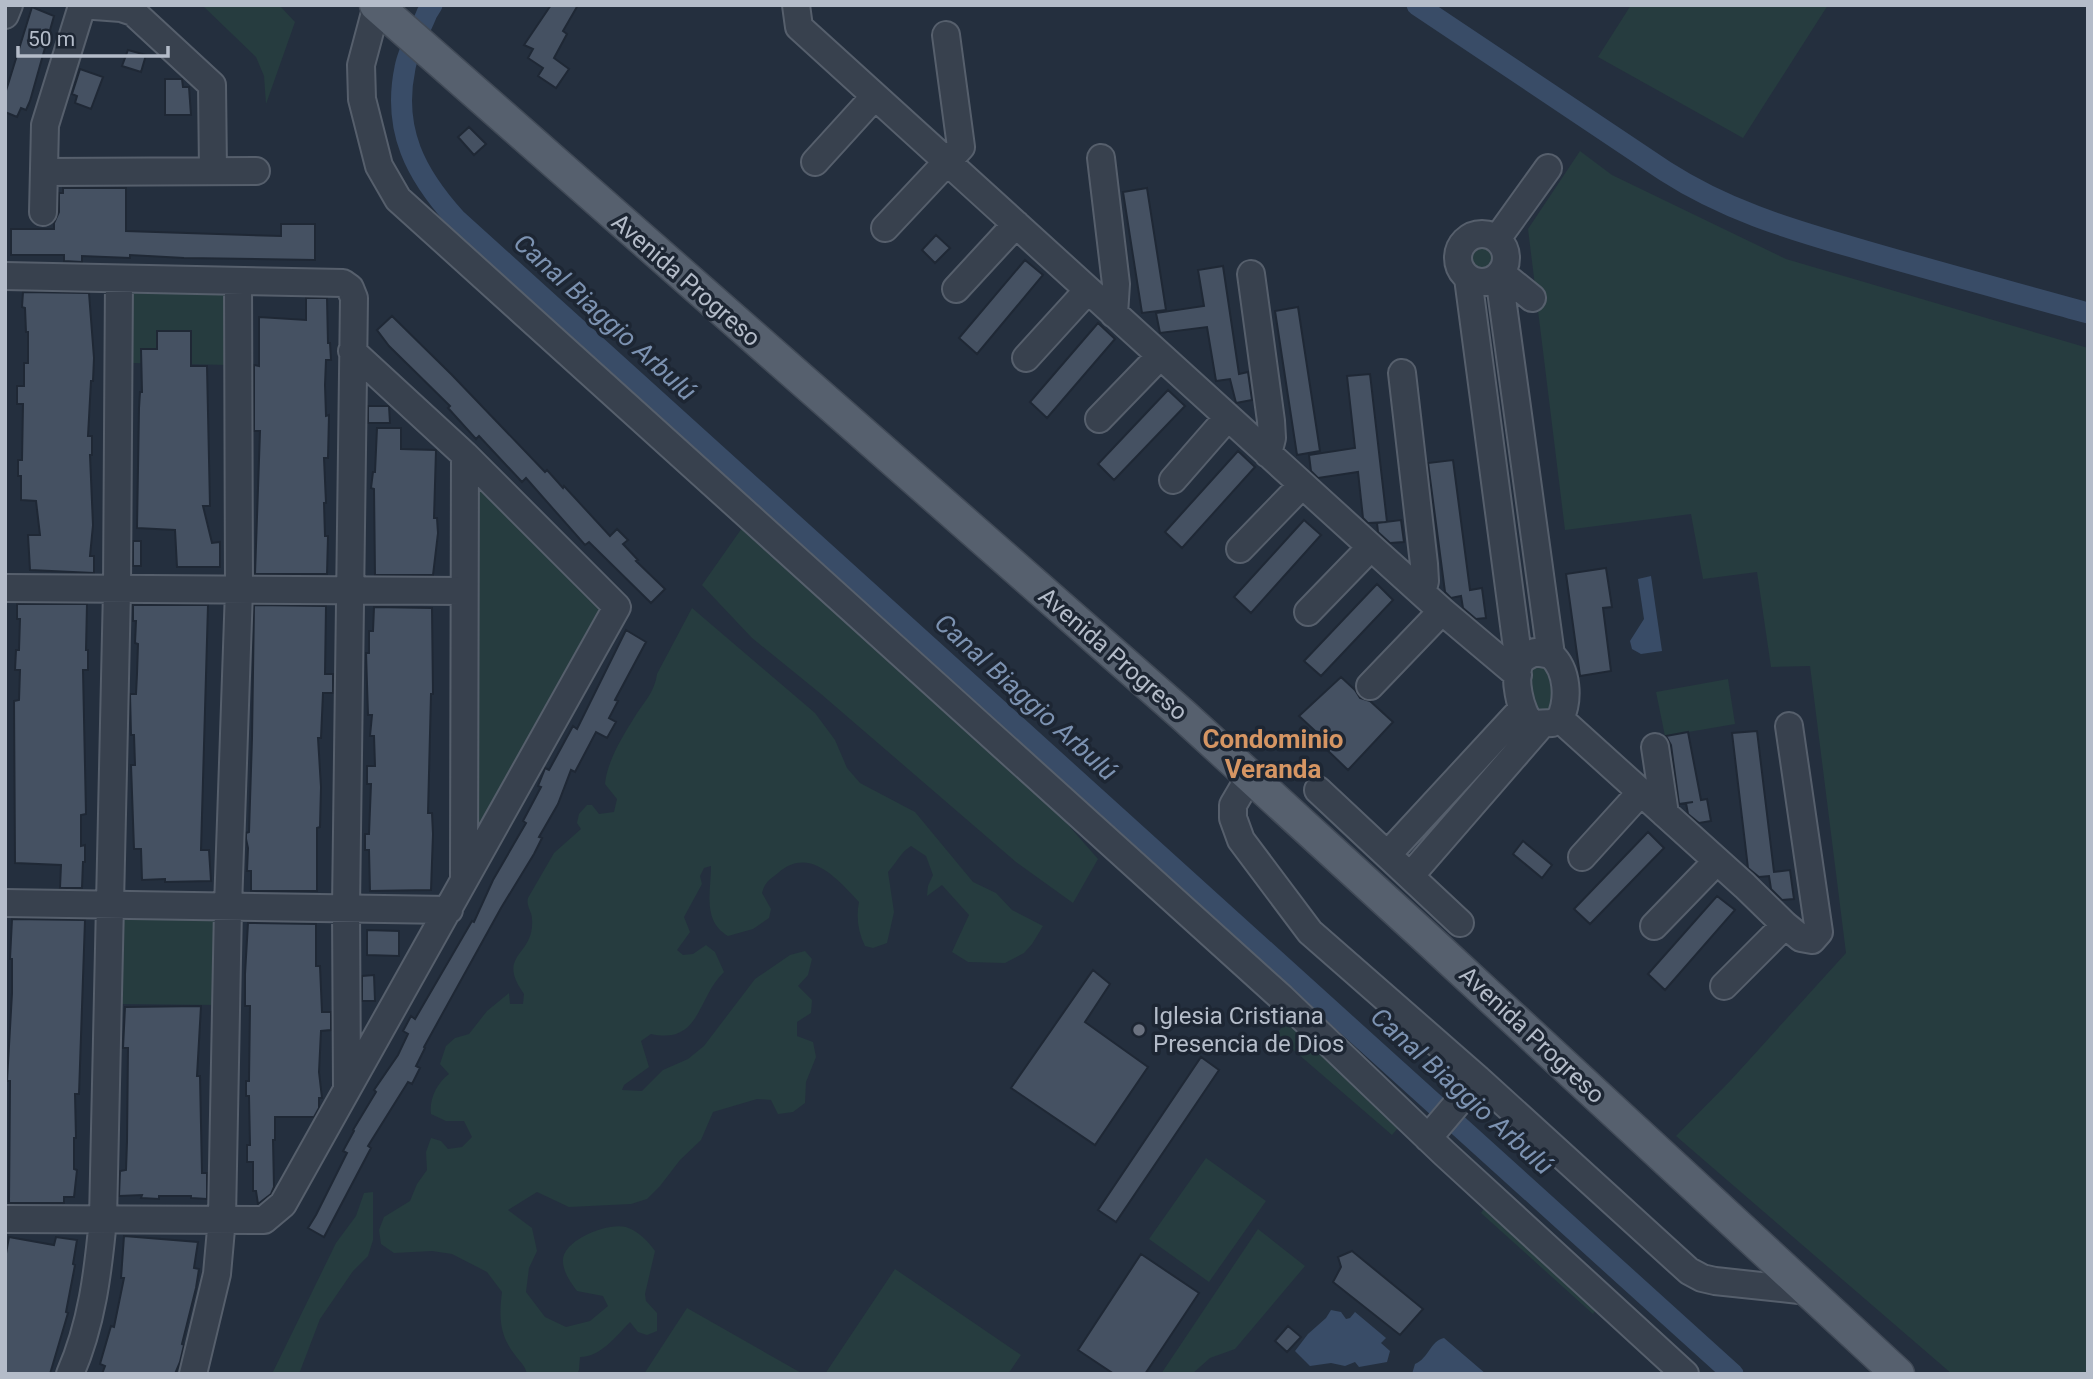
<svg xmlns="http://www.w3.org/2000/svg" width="2093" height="1379" font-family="Roboto,sans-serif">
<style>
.green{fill:#263c3f}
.water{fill:#394c67}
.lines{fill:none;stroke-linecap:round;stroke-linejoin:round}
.canal{stroke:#394c67;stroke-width:21}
.building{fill:#455162;stroke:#1f2835;stroke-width:2}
.minor-casing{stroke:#565f6c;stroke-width:30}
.major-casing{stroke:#414a57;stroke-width:35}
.minor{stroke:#38414e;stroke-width:26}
.major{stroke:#56606e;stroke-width:32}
.worship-dot{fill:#6b7280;stroke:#1d2633;stroke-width:2.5}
.labels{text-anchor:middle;stroke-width:7;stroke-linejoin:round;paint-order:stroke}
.street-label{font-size:24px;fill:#b4bcc9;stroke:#1d2633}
.poi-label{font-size:24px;fill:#b4bcc9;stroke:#1d2633;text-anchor:start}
.water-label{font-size:26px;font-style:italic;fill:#7c92b1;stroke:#1d2633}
.neighbourhood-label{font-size:26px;font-weight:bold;fill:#d59563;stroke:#1d2633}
</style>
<rect width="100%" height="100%" fill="#242f3e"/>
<path class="green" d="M202,5H279L295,22L266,104L264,76L256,57Z
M1631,5H1828L1743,138L1598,57Z
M1580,151L1612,175L1786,259L2088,348V1374H1952L1676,1136L1731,1080L1846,953L1810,666L1771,667L1757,572L1703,579L1691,514L1565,530L1528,229Z
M1467 259a14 14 0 1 1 28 0a14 14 0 1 1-28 0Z
M132,288L231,290L230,365L131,363Z
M475,477L605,610L471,850Z
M742,528L781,552L850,626L883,650L1049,803L1098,859L1073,903L1016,862L821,694L752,638L702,585Z
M692,608L815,713L835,740L847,768L860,783L915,812L973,882L996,893L1012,910L1043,926L1032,944L1024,953L1005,963L968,962L952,952L969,915L942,885L927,896L928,886L933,875L926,856L911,846C900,853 897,862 888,872L894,912L887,943L873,948L865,946C858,932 856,917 859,902C838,880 810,845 778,873C769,880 765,882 762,893L771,909L769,918L753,929L728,936C702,921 711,891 711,866L704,868L700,876L702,884L684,917L690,932L677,950L683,955L693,954L706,945L715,952L724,972C697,997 701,1045 651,1034L641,1041L649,1067L624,1085L622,1090L642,1091L663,1070L688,1059L704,1046L755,979L790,955L805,951L812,959L808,975L798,986L812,1000L811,1013L797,1022V1036L813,1042L816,1057L806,1082L805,1103L793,1112L778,1114L771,1100L757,1099L713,1112L701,1140L680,1160L660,1186L647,1199L631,1204L569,1207L537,1192L508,1210L532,1228L537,1251L529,1268L526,1292L545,1317L566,1327L590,1321L608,1306L603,1296L577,1291C571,1283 563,1272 563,1261C562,1240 608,1222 626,1227C638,1231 648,1241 655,1251L645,1294L646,1301L657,1313V1331L647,1335L638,1332L630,1322C616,1336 601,1357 580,1357L579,1370L577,1374H527C525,1365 520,1362 515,1355C499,1335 499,1316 502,1292L487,1272L452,1254L432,1251L394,1253L381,1244L379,1230L384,1217L410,1201L417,1184L427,1170L426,1152L431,1138L441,1141L448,1149L462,1147L472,1137L464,1121H446L431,1114C429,1099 437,1083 449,1074L440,1064L446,1046L455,1038L469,1034L487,1011L509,993L510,1004H523L524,994C495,953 535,957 532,919C532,911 526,907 528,898L554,853L581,829L577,823L579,814L587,805H592L599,814L614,812L617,799L605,784C607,762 622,737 634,718C643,703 655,692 657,674Z
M1540,664L1551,671L1555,712L1532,715L1528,669Z
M1728,679L1735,724L1665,736L1656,692Z
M119,914L220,915L219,1005L119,1004Z
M1288,1019L1402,1123L1392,1135L1276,1035Z
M1206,1158L1266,1201L1209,1282L1149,1239Z
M373,1192V1240L368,1256L353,1271L320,1319L299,1374H272L336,1243L356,1216L364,1193Z
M1489,1201L1600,1304L1593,1314L1481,1213Z
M1258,1229L1305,1266L1235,1349L1210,1358L1192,1374H1161Z
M895,1269L1021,1355L1008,1374H825Z
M687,1308L803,1374H644Z"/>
<path class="water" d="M1651,576L1662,651L1641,654L1632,649L1630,641L1644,619L1638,579Z
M1331,1310L1341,1312L1346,1319L1350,1318L1355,1312L1386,1338L1381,1343L1390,1351L1387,1362L1359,1367L1355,1362L1345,1366L1331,1363L1310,1366L1295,1351L1308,1334L1326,1318Z
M1444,1338L1486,1374H1412L1415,1364C1429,1358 1430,1341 1444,1338Z"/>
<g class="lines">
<path class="canal" d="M432,5L427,13C420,31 408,50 405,68C392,130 416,175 456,219L1733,1374
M1417,5L1665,171C1724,209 1786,228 1852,247C1930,270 2009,291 2088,313"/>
</g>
<path class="building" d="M551,5H578L563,31L567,34L554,58L569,69L556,88L538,76L543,68L528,58L533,49L524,45Z
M32,7L54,16L30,101L26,110L21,108L17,117L5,112V94Z
M128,50L146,55L141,72L122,66Z
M80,69L103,77L91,109L75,103L77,96L72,94Z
M165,79H182L183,87H189L191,115H165Z
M469,127L486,144L474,155L458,137Z
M63,188H126V231L281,236V224H315V260L184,258L130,255V258L82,256V262L64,261V255H11V229H54V223L59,212V193H63Z
M1147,188L1166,310L1142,313L1123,192Z
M936,235L950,248L935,263L922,250Z
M1025,260L1043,275L977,354L959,338Z
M1223,266L1239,374L1248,372L1252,400L1236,403L1230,379L1216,381L1207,327L1160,333L1156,313L1204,306L1198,270Z
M23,292L89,293L94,358L93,381H91L88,436H92V455H90L93,525L90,556H94V573L30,570L28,535H40L36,501L21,500V476H18V460H22L23,404H17V386H24V363H28V332H26L25,308L22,307Z
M306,298H327L328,343H330L331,360H326L325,385L326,416L329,415L328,458H324L326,503H324L325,536H328L327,574H255L260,431H254V365L259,366V317L306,320Z
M1298,307L1320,451L1297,455L1275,311Z
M392,316L452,375L545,472L547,470L563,488L564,486L610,536L617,529L628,540L623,544L638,560L636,561L665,589L651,603L589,542L585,545L526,478L522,482L479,436L476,439L448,408L450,406L389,346L377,330Z
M1098,323L1115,339L1047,418L1030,402Z
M157,331H191V366H207L210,506H203L212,543L220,542V567H177L175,530L137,528L139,408L140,392H142L141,349H157Z
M1370,374L1387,522L1368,523L1363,518L1358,472L1318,478L1311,471L1309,455L1355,448L1347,376Z
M1168,390L1185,406L1114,480L1098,464Z
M368,406H389L390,423H368Z
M377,428H401V449L436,450L434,518H437L438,533L433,575H375L374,489L371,488L373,472H375Z
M1238,451L1255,467L1182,548L1165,532Z
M1453,460L1470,590L1482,588L1486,618L1476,619L1463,608L1461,596L1451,598L1445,592L1428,463Z
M1304,520L1321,535L1251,613L1234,597Z
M1401,520L1404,542L1390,543L1378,532L1377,523Z
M133,541H141V566H133Z
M1606,568L1612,607L1603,608L1611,671L1580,676L1566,574Z
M1377,584L1393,600L1321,676L1304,661Z
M17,604H87L86,650H88V670H83L86,814L81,815V846L85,845V862H83L82,888H60L61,865L15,863L14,701L19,700L20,670H15L16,650H19L20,619H17Z
M133,605H208L201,850H209L211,881L165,882V879L142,880L141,849H134L131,765H135L134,735H131L130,694H136L137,674L138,644L135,643L136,621H133Z
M254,605L326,606L325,674H333V693H323L321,738H318L321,787L320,827L317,828V891H251V871H247L248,848L246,839V833L249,832L252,738Z
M374,607L432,608L433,694H431L428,813H432L433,834L431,890L370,891L369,850H365V834H369L371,784H367V766H375L374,736H370L372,715H368L366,653H369V631H373Z
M626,630L646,642L615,700L618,701L609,718L616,722L607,738L596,732L575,772L571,770L558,804L539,837L542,838L534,854L501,908L424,1047L425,1048L416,1066L420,1068L412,1084L408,1082L368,1146L371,1148L324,1237L308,1228L316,1215L347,1153L343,1151L354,1131L353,1130L376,1092L374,1090L398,1055L408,1034L403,1031L411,1016L415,1019L472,921L474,922L493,880L526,823L523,821L541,787L538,786L544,771L545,768L549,770L573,726L577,729Z
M1341,677L1355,690L1360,698L1370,701L1393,722L1348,770L1322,745L1326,741L1299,716Z
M1757,731L1774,872L1790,870L1794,899L1782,900L1771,889L1769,876L1759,877L1748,868L1732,733Z
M1688,732L1701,800L1707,799L1711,821L1699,823L1688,814L1686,803L1693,802L1679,804L1671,745L1666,736Z
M1648,832L1664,848L1590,924L1574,909Z
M1523,841L1552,865L1542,878L1513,854Z
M1717,896L1735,910L1665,990L1648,974Z
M12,919L85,920L79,1094H75L76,1138H74V1169L77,1170L74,1197H64V1203H9L10,1081H7L12,993V959H10Z
M248,923L316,924V966H320L322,1012H331V1030L321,1031L319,1072L322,1098H319V1108L314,1117H275V1140H273L274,1187L271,1194L258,1204L256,1191H253V1162H247V1145H250L249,1096H246V1081H249L250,1006H245V974Z
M367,930L399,931V956L367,955Z
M1093,970L1110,984L1085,1022L1148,1067L1095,1145L1011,1088Z
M374,975L375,1001H362V976Z
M201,1006L197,1076H200L202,1173H207V1199L191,1198V1196H159V1199L141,1198L142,1195L119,1196L120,1171L126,1170L127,1142L128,1048H123L125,1007Z
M1201,1057L1219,1070L1116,1222L1098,1210Z
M124,1236L198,1242L194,1268L199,1269L196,1288L182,1344L184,1345L180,1362L175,1374H102L105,1366L100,1364L111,1326L114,1327L124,1278H121Z
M9,1237L54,1245L56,1237L77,1240L73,1264L75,1265L66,1312L68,1313L50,1374H5V1259Z
M1352,1251L1423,1309L1400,1335L1333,1282L1341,1267L1338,1257Z
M1141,1254L1199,1293L1145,1374H1114L1078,1350Z
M1288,1326L1301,1337L1287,1352L1275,1341Z"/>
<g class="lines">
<defs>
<path id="minor" d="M81,5L121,8L133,12L212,85L213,171
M377,5L361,65L362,99L379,166L398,199L1282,998L1444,1153L1685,1374
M796,5L799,27L1371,547L1442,611L1518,675
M5,15L9,5
M1101,158L1116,284L1114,314
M815,162L875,96
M45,172L256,171
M43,212L45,125L82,6
M885,228L961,147L946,35
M1458 258a24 24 0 1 1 48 0a24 24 0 1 1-48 0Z
M1497,239L1548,168
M1501,273L1532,298
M1251,274L1271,421L1272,438L1268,454
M5,276L343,283L350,288L354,298L346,908L347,1088
M1499,276L1551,655
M1468,278L1519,663
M956,289L1016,224
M1026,358L1088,290
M1402,373L1424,564L1425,581L1422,593
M1099,419L1160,356
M1173,480L1228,417
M1240,549L1302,485
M5,588L464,591
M1308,612L1371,547
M1535,652L1551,655C1568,670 1569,700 1560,719L1552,723L1532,724C1520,714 1512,674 1521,661C1525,656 1530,655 1535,652Z
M1370,686L1442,611
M1560,719L1745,886L1785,925L1801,938L1812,940L1819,932L1789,726
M1655,747L1665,814
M1250,776L1233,805V818L1241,840L1310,932L1478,1079L1689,1271L1702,1278L1715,1281L1808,1291
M1318,790L1460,923
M1388,854L1522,709
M1582,857L1641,792
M1411,875L1542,724
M464,877L465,455
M5,903L449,910
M1654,926L1717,861
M1724,986L1785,925
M1428,1138L1478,1079
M5,1219L264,1220L283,1204L617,607L465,455L352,351
M70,1374C92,1324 98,1272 103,1219L117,589L119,279
M193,1374L217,1274L222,1218L228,907L239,590L238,281"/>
<path id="major" d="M376,5L1183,715L1420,932L1898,1374"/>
</defs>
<use href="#minor" class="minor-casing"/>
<use href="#major" class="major-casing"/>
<use href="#minor" class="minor"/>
<use href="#major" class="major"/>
</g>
<circle class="worship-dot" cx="1139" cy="1030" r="7"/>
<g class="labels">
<g class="street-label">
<text transform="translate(686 280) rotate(41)" y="8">Avenida Progreso</text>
<text transform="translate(1113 654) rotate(41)" y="8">Avenida Progreso</text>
<text transform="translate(1532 1035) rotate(43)" y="8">Avenida Progreso</text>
</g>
<g class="poi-label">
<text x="1153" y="1024">Iglesia Cristiana<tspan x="1153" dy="28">Presencia de Dios</tspan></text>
</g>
<g class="water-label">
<text transform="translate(605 317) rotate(42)" y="9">Canal Biaggio Arbulú</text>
<text transform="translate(1026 697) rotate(42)" y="9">Canal Biaggio Arbulú</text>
<text transform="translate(1462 1091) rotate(42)" y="9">Canal Biaggio Arbulú</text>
</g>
<g class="neighbourhood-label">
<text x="1273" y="748">Condominio<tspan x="1273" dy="30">Veranda</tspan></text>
</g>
</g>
<rect width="2093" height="1379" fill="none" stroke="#b4bcc9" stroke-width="14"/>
<path d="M18 46v10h150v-10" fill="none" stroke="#b4bcc9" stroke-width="3.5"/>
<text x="28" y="46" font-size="21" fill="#b4bcc9" stroke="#1d2633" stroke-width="5" paint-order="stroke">50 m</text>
</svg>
